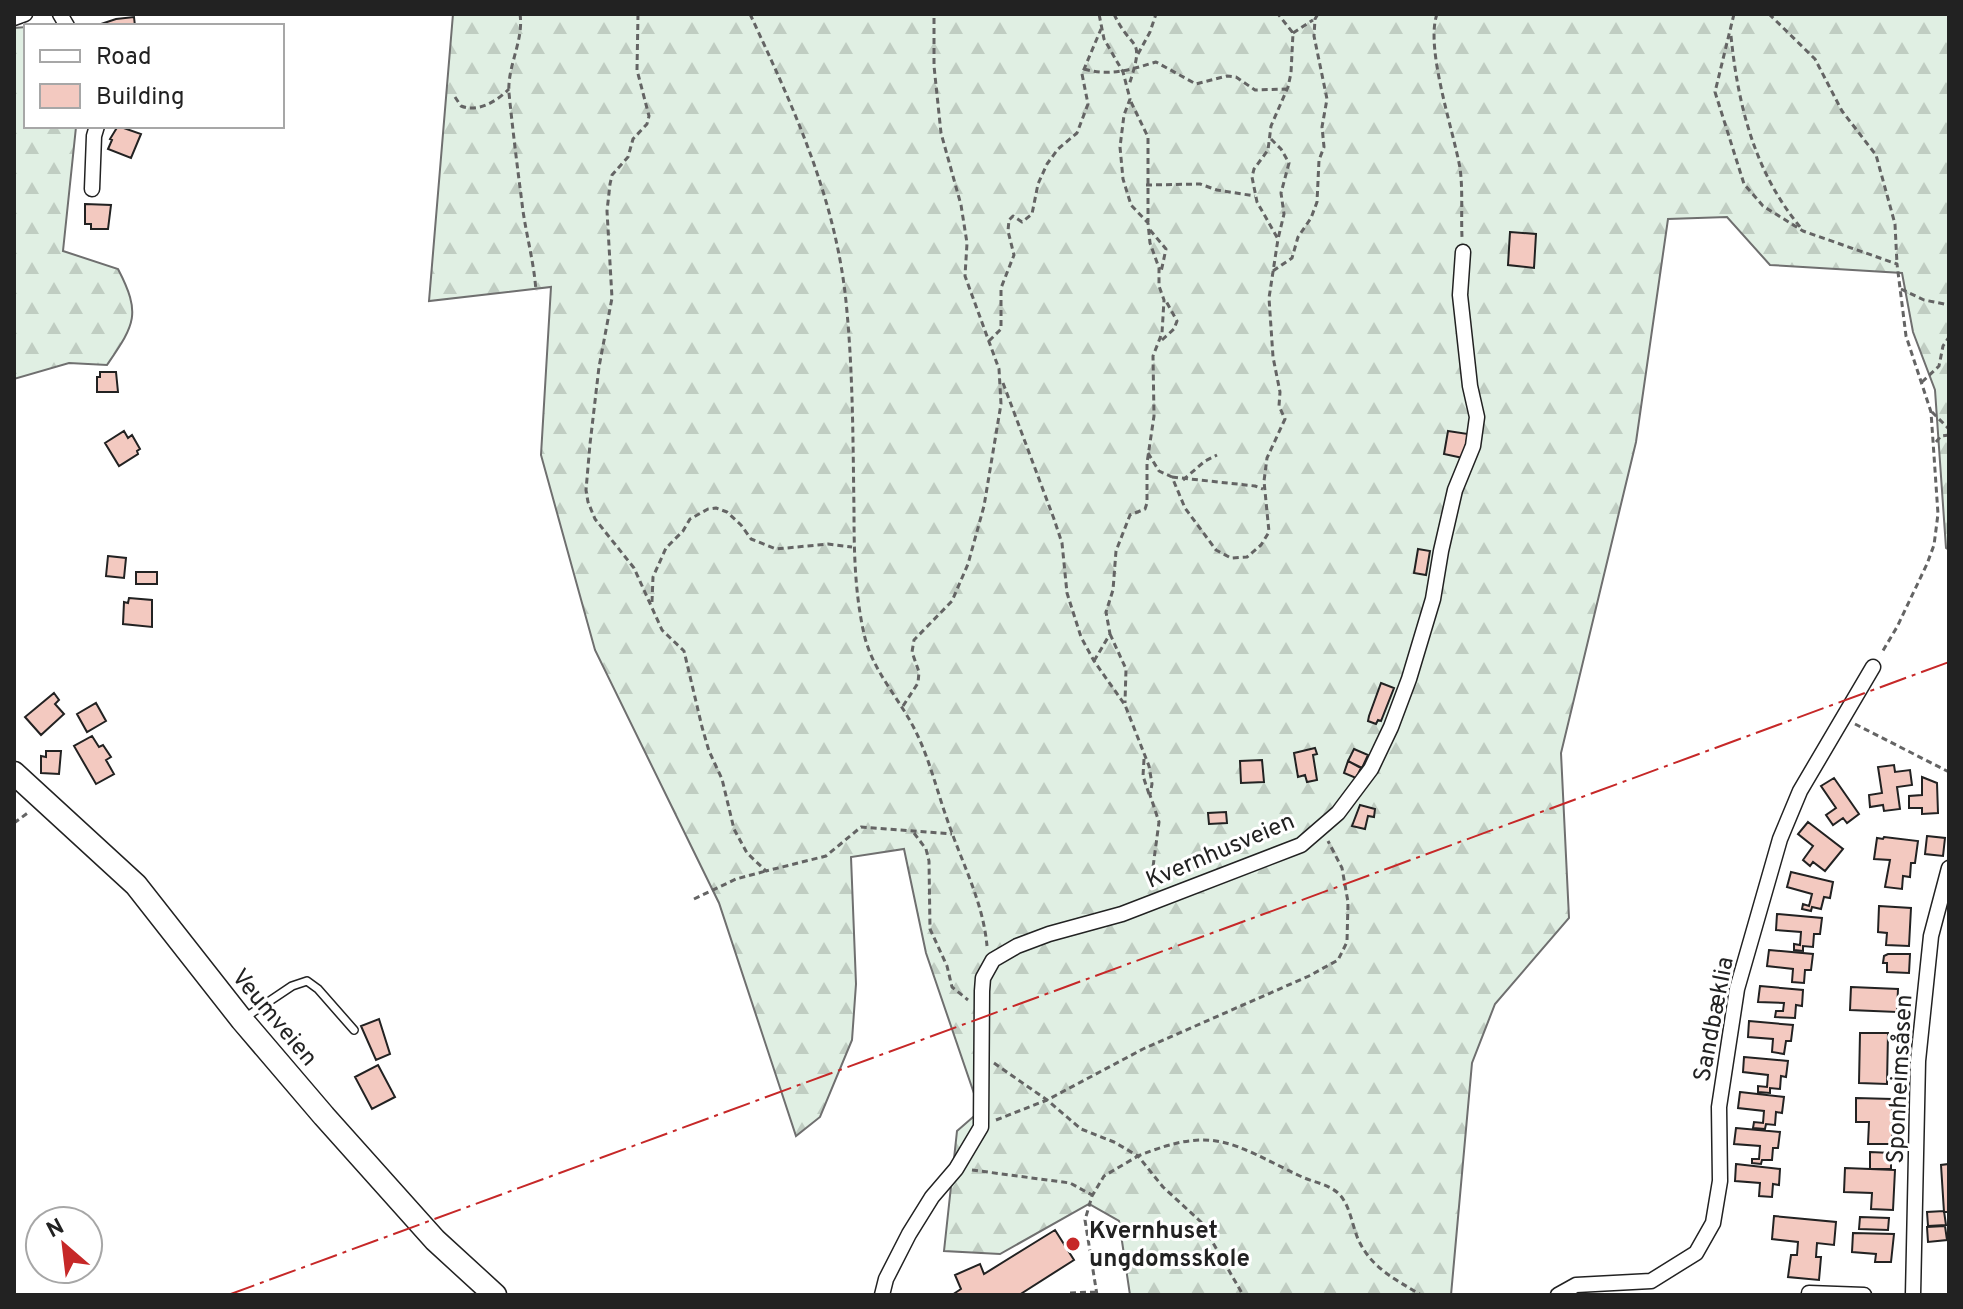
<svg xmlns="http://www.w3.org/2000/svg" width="1963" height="1309" font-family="Overpass,sans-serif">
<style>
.forest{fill:url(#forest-firs);stroke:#6f6f6f;stroke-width:2}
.building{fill:#f3c9c0;stroke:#222;stroke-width:2}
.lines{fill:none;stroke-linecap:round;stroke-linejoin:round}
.lane-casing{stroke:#222;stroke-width:10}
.street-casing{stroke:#222;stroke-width:17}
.primary-casing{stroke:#222;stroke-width:25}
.path{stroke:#646464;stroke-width:3;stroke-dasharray:6 4;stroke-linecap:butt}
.lane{stroke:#fff;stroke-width:7}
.street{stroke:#fff;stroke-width:14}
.primary{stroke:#fff;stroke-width:22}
.power{stroke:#c62828;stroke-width:2;stroke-dasharray:28 6 4 6;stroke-linecap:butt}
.poi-dot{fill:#c62828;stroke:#fff;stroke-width:3}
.labels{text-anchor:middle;stroke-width:6;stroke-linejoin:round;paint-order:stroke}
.street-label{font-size:24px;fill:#222;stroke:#fff}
.poi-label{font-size:24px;font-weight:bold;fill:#222;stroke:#fff;text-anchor:start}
</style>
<defs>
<pattern id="forest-firs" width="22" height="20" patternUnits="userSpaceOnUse" patternTransform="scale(2)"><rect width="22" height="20" fill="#e0efe3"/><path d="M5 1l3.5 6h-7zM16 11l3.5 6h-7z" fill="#c0cdc2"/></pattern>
</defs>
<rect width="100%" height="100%" fill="#fff"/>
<path class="forest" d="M453,14H1949V550L1946,548L1935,390L1913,332L1902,273L1770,265L1727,217L1668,219L1636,442L1561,753L1569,918L1495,1004L1472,1063L1451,1295H1130L1119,1221L1089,1204L1000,1254L944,1251L957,1131L980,1111L926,953L904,849L851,857L856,984L852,1040L820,1117L796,1136L719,903L595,650L541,455L551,287L429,301Z
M26,27V126L76,127L63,251L118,269C142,315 134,325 107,365L69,363L14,379V28Z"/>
<path class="building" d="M134,17L135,26H95L116,19Z
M118,126L141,134L131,158L108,149L112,140L110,139Z
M85,204L111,205L108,229H91V224H85Z
M1510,232L1536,234L1534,268L1508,265Z
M100,372H116L118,392H97V377H100Z
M124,431L128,438L132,435L140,449L137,451L138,454L119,466L105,443Z
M1448,431L1468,434L1463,458L1444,454Z
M1418,549L1430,551L1426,575L1414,573Z
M108,556L126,558L124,578L106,576Z
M136,572H157V584H136Z
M129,598L152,600V627L123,624L124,602L128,603Z
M1381,683L1394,688L1381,721L1378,720L1376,724L1368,721L1369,716Z
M54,693L59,700L55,704L64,714L41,735L25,717Z
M96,703L106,721L87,732L77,714Z
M92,736L99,747L103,745L111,757L106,760L114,774L96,784L74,746Z
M1315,748L1317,754L1313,755L1317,780L1307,782L1305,775L1298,777L1294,753Z
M1354,749L1368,755L1362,768L1348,761Z
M46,751H61L59,774L41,773V756L46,757Z
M1262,760L1264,782L1241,783L1240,761Z
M1348,761L1361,768L1356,778L1344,773Z
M1894,765L1895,772L1910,770L1912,785L1897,787L1900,809L1884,811L1883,805L1870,807L1869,795L1882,793L1878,767Z
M1922,777L1937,783L1938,813L1922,814V808H1909V796L1922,795Z
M1834,778L1859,814L1847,823L1843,818L1833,825L1826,815L1836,808L1821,786Z
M1360,805L1375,809L1374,817L1368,816L1365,829L1352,826Z
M1226,812L1227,823L1209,824L1208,813Z
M1808,822L1843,849L1825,871L1813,862L1810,866L1803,860L1813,846L1798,834Z
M1927,836L1945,838L1943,856L1925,854Z
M1884,837L1918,841L1915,863H1911L1910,877L1903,876L1902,889L1885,887L1890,860L1874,859L1877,838L1883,839Z
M1791,872L1833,882L1830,898L1824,897L1821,909L1812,907L1811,911L1802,909L1803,904L1809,906L1812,894L1787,887Z
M1879,906L1911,908L1909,946L1886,945L1887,933L1878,932Z
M1777,914L1822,918L1820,934H1814L1813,947L1803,946V951L1794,950V944L1800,945L1801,932L1776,930Z
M1769,950L1813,954L1811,970H1805L1804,983L1792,982L1793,969L1767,966Z
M1888,954H1910L1909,973L1887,972V963H1883L1884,956Z
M1760,986L1803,990L1802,1006L1796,1005L1795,1018L1775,1017L1776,1011H1783L1784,1003L1758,1002Z
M1851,987L1898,989L1897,1012L1850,1010Z
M379,1019L390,1054L376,1060L361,1026Z
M1749,1021L1793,1025L1791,1041H1786L1784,1054L1772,1052L1773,1039L1748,1037Z
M1860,1033H1888L1887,1084L1859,1083Z
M1744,1057L1788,1061L1786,1077L1781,1076L1780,1089L1770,1088V1093L1758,1092V1086L1767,1087L1768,1075L1743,1072Z
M378,1065L395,1097L372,1109L355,1077Z
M1740,1092L1784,1097L1782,1113L1776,1112L1775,1125L1766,1124L1765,1129L1753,1128L1754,1122L1763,1123L1764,1111L1738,1108Z
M1856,1098L1892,1099V1144H1868L1869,1122H1856Z
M1736,1128L1780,1132L1778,1148H1773L1772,1160H1762L1761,1164L1752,1163V1159H1759L1760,1146L1734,1144Z
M1870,1152L1891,1153V1169H1870Z
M1736,1164L1780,1169L1779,1185L1773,1184L1772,1197L1759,1196L1760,1183L1735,1181Z
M1949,1164V1212H1944L1941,1165Z
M1845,1168L1895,1170L1893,1210L1871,1209L1872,1193L1844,1192Z
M1944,1211L1946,1225L1928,1226L1927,1212Z
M1774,1216L1836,1222L1834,1245L1817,1243L1816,1257H1821L1819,1280L1788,1277L1791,1255H1797L1798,1242L1772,1239Z
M1860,1217L1889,1218L1888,1230L1859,1229Z
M1945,1226L1947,1240L1928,1242L1927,1227Z
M1055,1230L1074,1260L1019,1295H952L961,1289L955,1275L980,1264L984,1274Z
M1853,1233L1894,1234L1891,1262H1875L1876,1254L1852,1252Z"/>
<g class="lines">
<defs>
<path id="lane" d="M243,1019L292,986L307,981L318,989L354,1030"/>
<path id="street" d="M60,14L67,26
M14,18L25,14
M92,189L94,136L97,126
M1809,1293L1864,1295
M882,1295L886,1279L909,1234L932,1197L956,1169L981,1127L982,991L983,978L993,960L1017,946L1049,934L1122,914L1301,845L1338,813L1371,769L1391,727L1409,679L1433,599L1441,551L1455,490L1473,446L1477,417L1470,386L1460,295L1463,252
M1558,1295L1576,1285L1651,1281L1696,1253L1713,1223L1720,1181L1719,1107L1737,989L1780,839L1800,791L1873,667
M1913,1295L1918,1061L1931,936L1949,868"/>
<path id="primary" d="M14,773L136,885L242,1020L324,1116L435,1240L495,1295"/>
</defs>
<use href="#lane" class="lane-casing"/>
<use href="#street" class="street-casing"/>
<use href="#primary" class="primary-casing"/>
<path class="path" d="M520,14C524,41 507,66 509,93C513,133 518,172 523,211C527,238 534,263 536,291
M638,14L637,70L649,116L647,124L633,139L628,157L612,175L610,184L607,211L612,298L599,367L590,444L586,490L588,502L595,519L634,568L662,630L684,651L702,727L709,751L722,779L734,829L747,853L766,871L826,856L861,827L952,834
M750,14C795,111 838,203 847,312C853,377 853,445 854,512C854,553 855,597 865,638C874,672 898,697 914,728C929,757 936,788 947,819C961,861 983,901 987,946
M1114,14C1132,53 1146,34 1129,85
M1437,14C1425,48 1453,129 1460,168C1463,190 1461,214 1462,237
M1734,14L1715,92L1744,184L1763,206L1803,231L1897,264L1906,336L1931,412L1938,514L1934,545L1927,564L1897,627L1881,654
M1769,14L1815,59L1842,111L1876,155L1895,224L1897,264
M1293,33L1313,20
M1731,36C1738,106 1755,173 1801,228
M1138,54L1150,32L1156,14
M1084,69C1110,77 1132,69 1156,62L1196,84L1227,76L1236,77L1255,90L1286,89
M455,97L461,106C478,113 497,101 509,89
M1131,102L1148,137V222
M1271,139L1281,149L1289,163L1281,193L1284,214L1278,239
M1146,185L1200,184L1217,190L1255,196
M1150,230L1166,249L1161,272
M1273,271L1292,258L1298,237L1311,218L1317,202L1319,160L1324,147L1322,127L1327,99L1314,36L1315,19L1318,14
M1901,289L1924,300L1949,305
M1162,340L1174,329L1177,321L1166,301
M989,341L1001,329V288L1014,255L1008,231L1009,220L1013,216L1022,222L1032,214L1038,184L1047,164L1058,149L1077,133L1088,104L1082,74L1101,29
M1922,382L1939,366L1943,346L1949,337
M1003,383L1054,519L1062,543L1067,593L1081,637L1094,661L1125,705L1149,766L1152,784L1150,795L1159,822L1153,867L1154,885
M1932,412L1949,429
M1936,442L1941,436L1949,435
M1148,453L1159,471L1172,477L1185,508L1216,550L1231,558L1247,557L1261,545L1269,532L1264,481L1267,458L1285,419L1279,406L1280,392L1273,357L1269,298L1278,239L1257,202L1252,177L1254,169L1268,150L1271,126L1288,87L1291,73L1293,33L1278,14
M1172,477L1255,486L1263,489
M1183,480L1205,461L1217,455
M652,602L653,577L666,548L683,531L690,519L708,509L716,508L727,512L741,525L751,539L776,549L828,544L852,547
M1110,634L1126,669L1125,703
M1094,661L1110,634L1106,612L1113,590L1116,551L1130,515L1145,509L1147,503V463L1154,416L1153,356L1162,333L1164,300L1159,286V268L1150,243L1148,223L1131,205L1123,179L1120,147L1124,115L1130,99L1123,72L1104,39L1099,14
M903,706L918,683L919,672L912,652L914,640L952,601L968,564L984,506L1001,404L999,369L965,276L967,243L961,205L941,133L934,66V14
M1855,724L1949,772
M1144,759L1143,776L1149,794
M14,823L29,812
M914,833L926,849L929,861L930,929L947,966L952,987L968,1000
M694,899L736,879L766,871
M994,1063L1047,1100L1081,1129L1114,1142L1138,1156C1214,1125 1231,1143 1300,1176C1312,1182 1329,1184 1339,1194C1350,1205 1352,1225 1358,1239C1371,1268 1395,1279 1421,1295
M996,1120L1047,1100L1143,1049L1309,976L1338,960L1347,942L1348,902L1342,868L1328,841
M972,1170L1070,1183L1092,1195
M1070,1293L1095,1292
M1097,1295L1085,1220L1092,1196L1104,1176L1138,1156L1163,1187L1201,1222L1243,1295"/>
<use href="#lane" class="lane"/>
<use href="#street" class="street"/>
<use href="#primary" class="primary"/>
<path class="power" d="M228,1295L1949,662"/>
</g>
<circle class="poi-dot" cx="1073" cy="1244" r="8"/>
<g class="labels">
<g class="street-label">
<text transform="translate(1220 850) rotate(-23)" y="8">Kvernhusveien</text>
<text transform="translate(275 1017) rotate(50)" y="8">Veumveien</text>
<text transform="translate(1713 1019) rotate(-79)" y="8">Sandbæklia</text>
<text transform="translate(1899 1079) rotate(-87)" y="8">Sponheimsåsen</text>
</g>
<g class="poi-label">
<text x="1089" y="1238">Kvernhuset<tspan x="1089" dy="28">ungdomsskole</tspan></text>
</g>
</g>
<rect width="1963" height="1309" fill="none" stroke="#222222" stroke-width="32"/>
<rect x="24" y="24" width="260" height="104" fill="#ffffff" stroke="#a7a7a7" stroke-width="2"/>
<rect x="40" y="50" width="40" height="12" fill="#ffffff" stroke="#a7a7a7" stroke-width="2"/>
<text x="96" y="64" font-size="24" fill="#222222">Road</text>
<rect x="40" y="84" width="40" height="24" fill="#f3c9c0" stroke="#a7a7a7" stroke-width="2"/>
<text x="96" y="104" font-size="24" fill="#222222">Building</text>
<g transform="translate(64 1245) rotate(332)"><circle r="38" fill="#ffffff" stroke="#a7a7a7" stroke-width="2"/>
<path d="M0-6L14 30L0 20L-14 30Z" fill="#c62828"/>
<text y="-12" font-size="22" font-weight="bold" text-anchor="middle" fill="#222222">N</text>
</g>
</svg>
